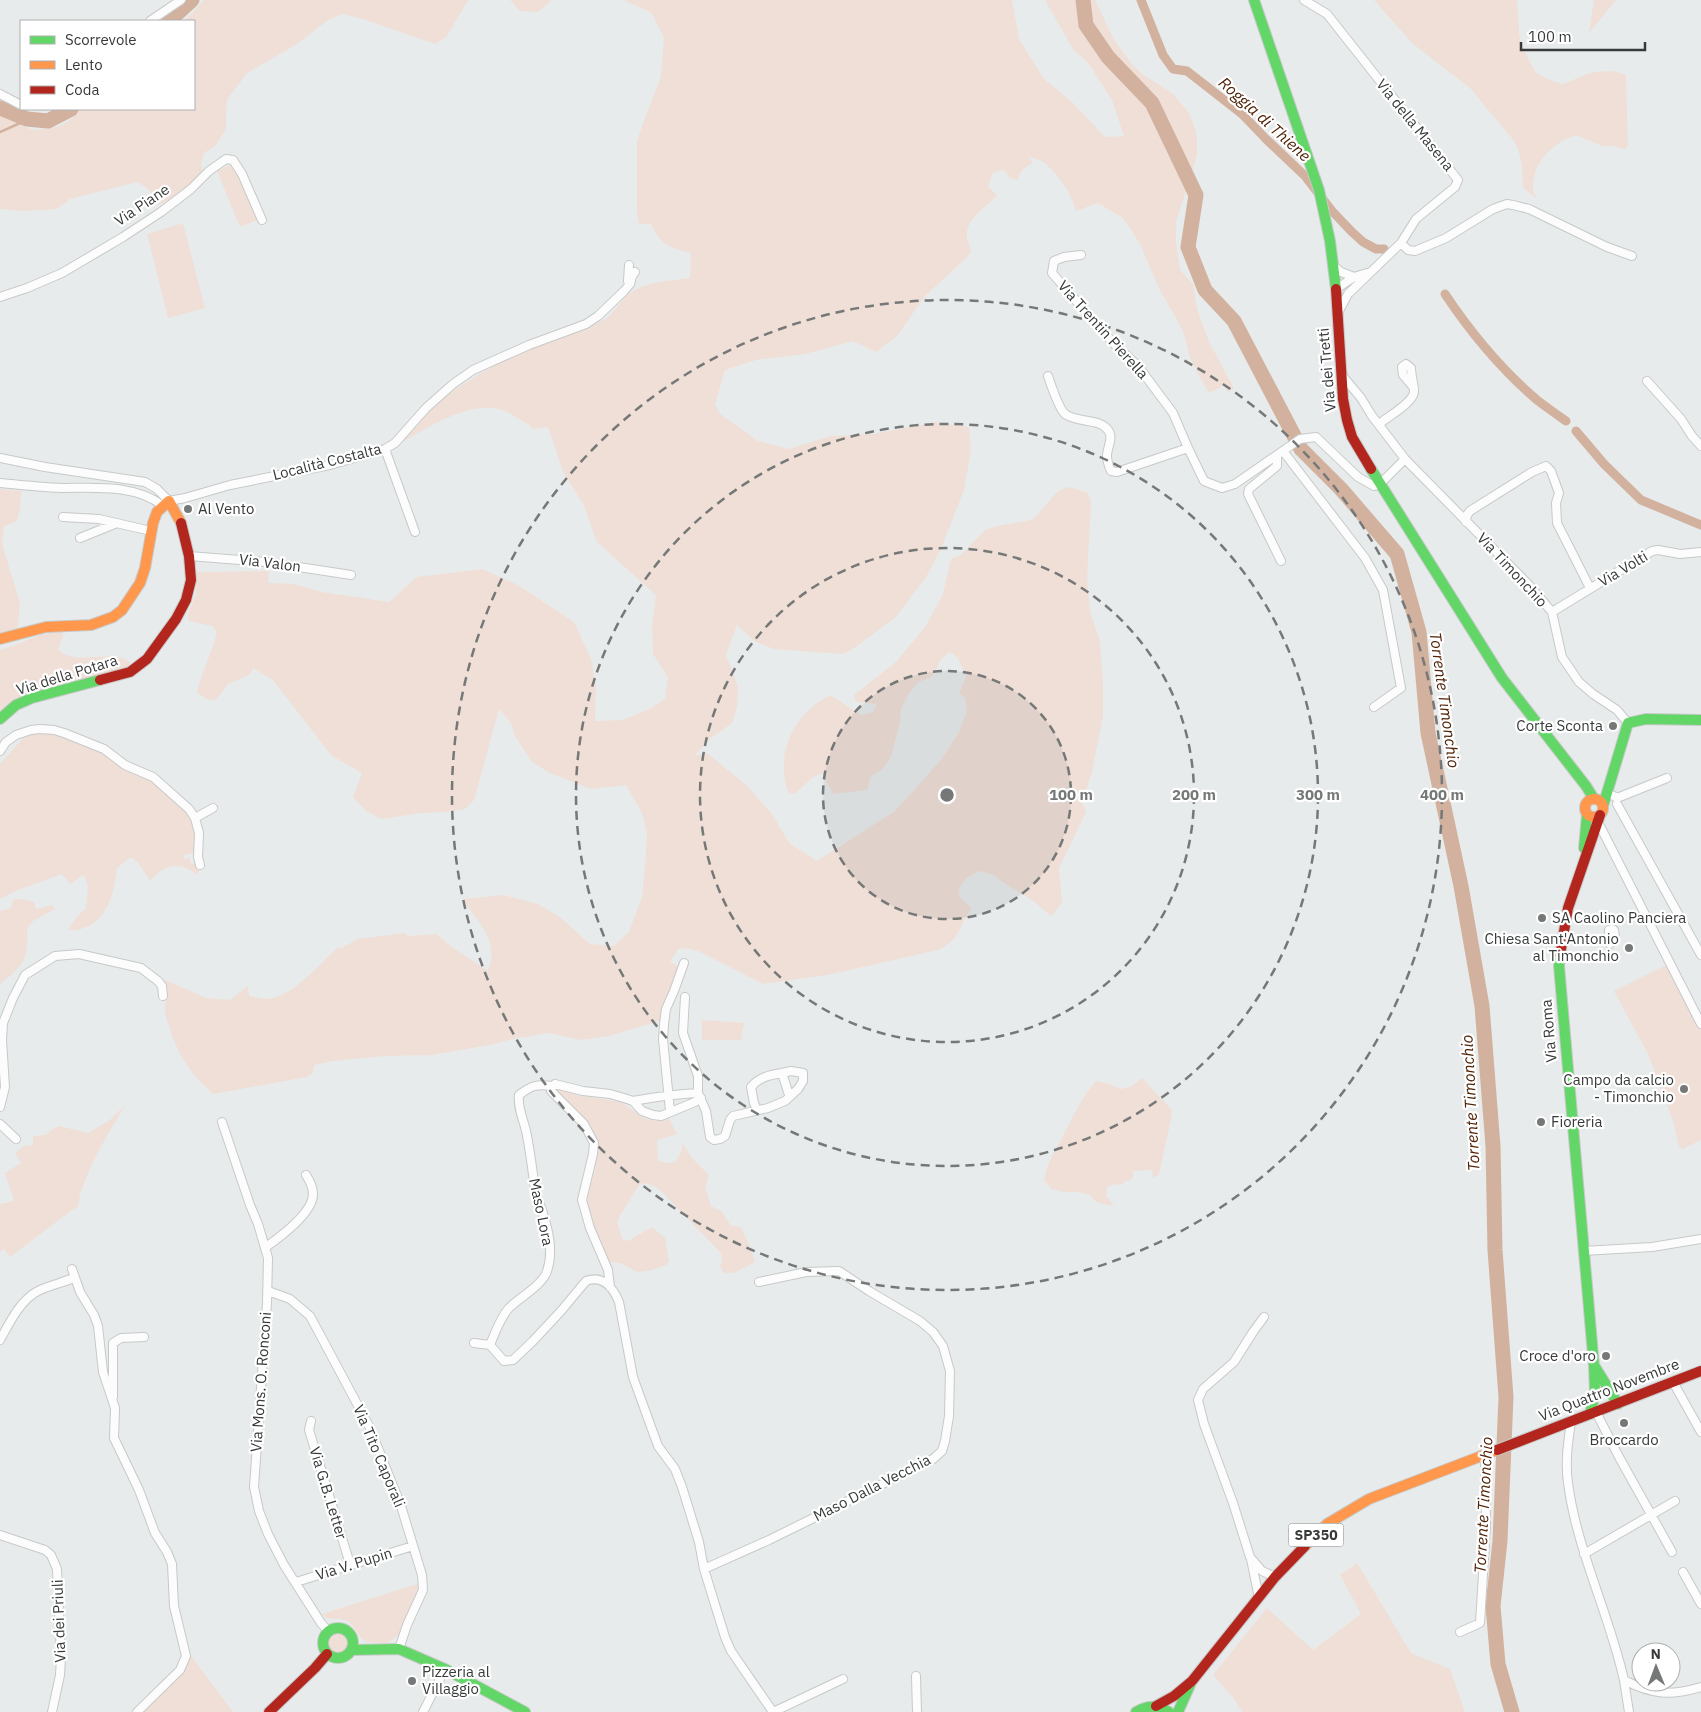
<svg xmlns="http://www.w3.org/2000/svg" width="1701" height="1712" font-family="'IBM Plex Sans',sans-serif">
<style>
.green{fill:#efdfd6}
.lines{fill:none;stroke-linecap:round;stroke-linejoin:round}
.stream{stroke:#d2b19f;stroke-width:2.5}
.canal{stroke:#d2b19f;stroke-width:9}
.river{stroke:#d2b19f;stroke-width:15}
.street-casing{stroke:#c7c9c9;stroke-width:10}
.fast-casing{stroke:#c7c9c9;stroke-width:12}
.slow-casing{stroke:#c7c9c9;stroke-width:12}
.jam-casing{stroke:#c7c9c9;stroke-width:12}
.street{stroke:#fcfcfc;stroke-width:8}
.fast{stroke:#63d668;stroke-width:10}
.slow{stroke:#ff974d;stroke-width:10}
.jam{stroke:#b3261e;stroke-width:10}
.ring{fill:none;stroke:#767878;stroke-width:2.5;stroke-dasharray:9 6}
.poi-dot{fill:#767878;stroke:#fff;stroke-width:2}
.labels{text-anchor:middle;stroke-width:4.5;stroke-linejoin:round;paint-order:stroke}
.shield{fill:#fff;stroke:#747575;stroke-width:1}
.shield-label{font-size:14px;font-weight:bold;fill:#383a3a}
.street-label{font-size:15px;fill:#383a3a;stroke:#fff}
.poi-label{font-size:15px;fill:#383a3a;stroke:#fff;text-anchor:start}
.water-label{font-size:16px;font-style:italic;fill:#502206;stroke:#fff}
.centre{fill:#767878;stroke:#fff;stroke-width:2.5}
.ring-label{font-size:15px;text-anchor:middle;font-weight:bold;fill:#767878;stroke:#fff;stroke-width:4.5;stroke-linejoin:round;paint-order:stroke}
</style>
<rect width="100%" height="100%" fill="#e8ebeb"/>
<path class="green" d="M204,0H468L447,36L435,44L363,19L342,14L328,20L297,44L247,73L227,100L226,114V129L216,145L204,153L201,163L202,173C189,186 174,198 158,205L148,189L137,182L70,199L57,209L22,211L0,209V113C11,115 18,124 28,128C32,130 39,130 44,129C61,128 70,122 80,109H194V21H185Z
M510,0H552L538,12L520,11Z
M624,0H1012L1019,39L1044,79L1073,103L1105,137L1124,136L1112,100L1089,64L1073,49L1046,2V0H1095L1114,40L1132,64L1142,74L1173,94L1189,113L1195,128L1197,139V155L1176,222V243L1180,270L1193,284L1197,309L1209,342L1234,388L1228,392L1224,385L1209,393L1197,372L1190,357L1183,331L1159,288L1140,244L1123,218L1098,203L1076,211C1073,195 1056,171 1043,162C1039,159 1033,158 1028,157L1033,162L1021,171L1018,180L1010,178L1003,169L992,174L988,187L997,195C987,207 969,216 967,232C966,238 970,246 971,252L964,260L925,296L897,336L876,352L853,341L805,354L756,360L725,370L715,404L720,414L758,441L789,449L831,436L874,434L936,422L969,427L971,450L964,490L940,551L926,577L895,618L851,650L843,654L774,649L754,641L737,625L726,655L738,687L737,707L732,723L710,739L694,756L707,753L746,785L772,814L789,843L817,861L895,811L941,760L959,732L967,711L965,698L959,693L966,677L958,658L950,652L941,659L935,672L930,678L918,682L908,695L901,709L900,722L891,757L882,770L871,776L867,790L833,794L822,773L813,777L795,794L788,792C775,752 794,714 830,695L861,715L873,712L877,704L856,702L854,695L896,662L925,627L943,594L951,559L962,554L985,530L998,526L1031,520L1039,513L1058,491L1069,487L1088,493L1091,503L1087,577L1090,612L1100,641L1103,685V716L1092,772L1082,802L1086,812L1059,868L1062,903L1051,916L1032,900L1004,883L994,875L980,871C968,877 958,882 959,897L972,908C957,927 963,938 938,950L827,975L763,984L698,951L687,948L678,949L670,962L677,966L679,972L662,1020L609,1036L581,1040L549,1033L512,1039L495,1044L432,1055L385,1056L333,1061L314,1065L313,1072L307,1077L213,1094C205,1086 196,1078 189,1068C178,1053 169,1030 165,1012C163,999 174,994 163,979L206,998L230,1000L248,986L249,996C255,997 262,999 268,999C292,997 320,964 337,948H342L358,939L405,933L408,936L436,934L453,948L488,971C495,952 491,939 479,922C474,913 467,909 464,899L503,895L538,904L561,918L590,944L614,946L629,932L642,897L646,854L647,833L642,813L626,785L591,789L550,773L532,762L515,736L511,723L499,709L474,800L465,809L445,812L421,813L382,819L366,811L353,797L362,773L331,755L273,680L253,668L249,675L228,684L216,700C208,701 203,697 197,692C202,671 212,653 217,632L212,626L189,621L188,614L196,594L197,572L269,571L268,583L293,584L322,592L389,602L417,577L482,569L518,585L574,622L591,659L596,685L595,721L623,720L648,710L665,699L668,677L653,654L652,626L656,595L597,542L584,506L563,471L548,427L532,429L529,425C520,420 509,411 498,409C467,402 427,428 401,443C406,436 411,428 417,422C444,391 513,353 552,339C569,333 586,330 602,321C613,316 619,302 629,294C646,281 669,281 690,278L691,253C672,249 659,243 651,224H639L637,212V141L645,118L661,77L664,38L652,13Z
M1374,0H1517L1519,33L1521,45L1536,73L1552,81L1563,84L1593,72L1613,71L1626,75L1628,146L1625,149L1612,146H1603L1576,135C1557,142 1541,154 1535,174C1534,178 1532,185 1533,189C1533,192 1536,197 1538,200L1523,188C1523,172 1522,146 1508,134L1471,89L1412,43Z
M1594,0H1616L1589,33Z
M235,163L260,219L240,227L217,171Z
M183,223L205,308L168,318L147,234Z
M0,489L21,491L20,508L17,521L4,526L2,544L20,603L18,625L20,639L0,645Z
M61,630L63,636L58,650C77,667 109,648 130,662L129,667L27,695L14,706L0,712V650C20,645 40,632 61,630Z
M49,732C74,737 94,750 115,761C124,766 135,768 144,773C158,782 194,815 197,832C199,839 196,848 195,855L192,853L183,855L184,859L190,858L191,864L198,863L199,871L197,875C181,860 162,865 150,881L139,864L133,858H129L117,868C114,897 104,932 68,930L74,920L86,908L88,886L84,875L70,884L62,874L15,891L0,899V764L25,736Z
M23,899L34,902L36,909L52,905L55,909L33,921L27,929C29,960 23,965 0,984V910L1,911L11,908L13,900Z
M1666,965L1701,1031V1140L1683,1149L1679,1147L1673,1121L1648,1054L1614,991Z
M702,1020L744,1023L741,1040H702Z
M1142,1078L1171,1109L1172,1115L1159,1174L1153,1178L1152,1170L1133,1171V1178L1128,1181L1123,1182V1184L1110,1185L1107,1188L1106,1196L1114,1206L1096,1202L1090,1195L1079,1192H1064L1051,1189L1044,1180C1048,1161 1055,1151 1064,1134C1074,1115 1082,1097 1096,1081L1106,1083L1121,1089L1132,1086Z
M559,1087L577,1095L621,1102L645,1119L656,1121L669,1118L677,1134L657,1140L658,1161L667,1163L675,1162L681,1152L683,1144L692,1158L709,1175L705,1188L711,1206L721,1211L731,1226L741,1227L751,1249L755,1262L734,1273H724L720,1266L723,1259L720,1252L658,1188L646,1183L639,1185L617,1221L622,1239L628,1241L652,1227L665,1238L669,1261L666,1265L652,1270L637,1272L620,1263L607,1262C600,1245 585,1222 587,1202C590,1182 601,1162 596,1140L554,1088Z
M125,1105C106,1138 84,1171 77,1209L76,1207L10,1257L4,1249L0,1252V1204L14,1201L5,1173L21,1163L15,1153L24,1146L33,1145V1136L46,1135L50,1131L59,1126L88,1133L110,1120Z
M1357,1563L1411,1653L1450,1669L1465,1712H1242L1232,1696L1213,1675L1267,1608L1313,1650L1361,1614L1340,1575Z
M420,1583L421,1587L400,1634L387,1643L367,1642L361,1638L350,1622L341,1619L326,1618L322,1614Z
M327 1642a11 11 0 1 1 22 0a11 11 0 1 1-22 0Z
M189,1655L192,1657L233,1712H138Z"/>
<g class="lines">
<path class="stream" d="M0,132L29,119"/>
<path class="canal" d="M1141,0L1163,55L1173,69L1187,71L1242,114L1266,139L1305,176L1332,211L1351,231L1363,242L1376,249H1384
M1445,294C1471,333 1502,370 1537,400C1546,407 1556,414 1566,421
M1576,431L1604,464L1641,500L1701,525"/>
<path class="river" d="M1083,0L1086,25L1108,57L1152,103L1196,195L1188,247L1205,290L1234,321L1301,449L1341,489L1397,554L1419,632L1428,733L1461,886L1482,1006L1493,1146L1495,1250L1506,1397L1500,1541L1493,1606L1498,1664L1512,1712
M169,21L192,0
M0,108L27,119L48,121L71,109"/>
<defs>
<path id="street" d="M1304,0L1327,14L1458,180L1455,187L1416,219L1401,243L1348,294L1338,313
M150,21L181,0
M0,94L21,105
M1401,243L1408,250L1415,251L1446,238L1493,209L1507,204L1513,205L1529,209L1607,247L1632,256
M1081,255L1064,257L1054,261L1052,273L1114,344L1138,366L1173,413L1188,448L1204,481L1222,488L1235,484L1300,439L1316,437L1358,477L1374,486L1380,484L1405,459
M1335,267L1341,272L1354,277
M628,281L629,265
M1336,289L1354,277L1367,273
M0,297L27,288L62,273L123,237L161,212L191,189L209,171L226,159L233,160L242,174L262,220
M1341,374L1361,398L1372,416L1405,459L1530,586L1552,612L1562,657L1579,682L1593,694L1617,710L1628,723
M1048,376C1051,385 1059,409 1065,414C1077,423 1099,418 1108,430C1114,438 1107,447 1107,456C1107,462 1109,466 1111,471L1117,472L1188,448
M1647,381L1681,419L1692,436L1701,446
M1379,424C1387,417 1413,403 1414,392C1414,384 1411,375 1411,368L1406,364L1402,367L1403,375L1414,388
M385,449L415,532
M1283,451L1365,558L1383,590L1401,688L1374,707
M1277,456V466L1249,489L1248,494L1281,561
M0,458L45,467L145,482L157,489L169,501L185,498L230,485L330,465L385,449L395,443L426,408L453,384L473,370L529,345L586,324L598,316L624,291L630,284L632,276L635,272
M0,483C21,485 41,487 62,488C95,488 136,484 163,506
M63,517L99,519L151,531
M1466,522L1467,515L1470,511L1532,472L1546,466L1551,471L1559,493L1556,503L1557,523L1590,588
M80,538L117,523
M189,556L266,562L351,575
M1552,612L1652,551L1658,550L1680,554L1701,552
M0,751L6,742L16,735L31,730L40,729L54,730L64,733L104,749L125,765L153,777L189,809L195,818L213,808
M1608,788L1610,794L1617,798L1667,778
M1617,804L1701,955
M195,818L199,833L198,857L200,865
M1598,822L1701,1024
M1609,930L1610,944L1611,943L1612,929L1614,930L1615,937
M685,997L683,1033L698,1076V1093
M633,1101C655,1097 676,1094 698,1093L706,1111L710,1137L714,1140L720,1139L725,1136L730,1120L733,1116L768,1108L785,1101L798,1089L803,1081V1073L791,1071L782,1073
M0,1107L5,1087L2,1040L3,1023L13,998L25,975L55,956L79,954L141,968L158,981L162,986L163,996
M757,1110L754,1103L751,1087C759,1077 770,1075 782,1073L789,1095
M670,1111L663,1039L664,1024L666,1009L674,991L684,963
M222,1122L250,1205L258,1224L268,1258L267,1303L254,1487L259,1511L268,1534L284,1565L321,1623L328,1631
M0,1124L16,1139
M266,1247C280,1237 313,1213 313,1194C313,1187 310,1181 306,1175
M1583,1251L1652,1247L1701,1239
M72,1269L80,1292L94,1315L98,1326L103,1372L115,1408L114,1438L139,1490L155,1533L167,1552L172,1564L174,1606L186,1656L180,1670L137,1712
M610,1287L608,1270L590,1228L582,1200L593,1154L594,1143L584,1124L551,1091L552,1087L555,1084L583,1091L610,1094L624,1098L633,1101L642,1111L653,1115L661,1116L695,1102L701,1098
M268,1291L290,1299L310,1316L370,1428L401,1506L422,1575L423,1590L407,1625L399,1649
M1264,1317L1253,1332L1234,1362L1203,1389L1198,1400L1204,1424L1233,1503L1250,1557L1262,1571L1275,1577
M0,1340C9,1324 20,1300 38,1291C48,1286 61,1283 71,1279
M474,1343L490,1345L504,1361L513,1360L533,1341L561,1311L586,1281C602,1275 613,1287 619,1302L633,1377L658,1446L675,1469L682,1487L699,1542L704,1569L725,1637L731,1651L773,1712
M490,1345C495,1333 500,1318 509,1308C520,1297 543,1285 547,1271C554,1251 548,1229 542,1210C541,1205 537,1202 536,1196C533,1176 531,1156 527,1136C525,1122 517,1109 519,1095C532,1085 537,1084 552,1086
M1673,1382L1701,1432
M113,1397V1343L121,1338L144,1337
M1596,1412L1619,1457L1672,1552
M311,1421L309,1430L350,1564
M1571,1422C1568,1442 1565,1462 1568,1483C1577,1551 1609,1613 1624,1680C1653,1695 1670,1696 1701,1687
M0,1535L45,1550L51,1555L57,1569L61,1658L60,1675L52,1712
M1584,1554L1675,1501
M1251,1559L1259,1598
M704,1569L769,1540L933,1459L942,1451L945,1441L949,1416L950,1371L943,1346L933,1332L920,1321L869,1291L839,1271L806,1272L759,1282
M1683,1572L1701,1604
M296,1582L413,1546
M1460,1632L1480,1623L1486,1526L1485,1453
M916,1676L917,1712
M1624,1680L1629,1712
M423,1712L445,1669
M773,1712L843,1679"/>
<path id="fast" d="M1254,0L1319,190L1330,241L1336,289
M1371,469L1502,678L1586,786L1594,799
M0,719L16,705L32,698L100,680
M1603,806L1628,723L1646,719L1701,720
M1584,848L1587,815
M1560,955L1559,966L1594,1366L1595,1393L1590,1414
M1595,1367L1618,1404
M323 1643a15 15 0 1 1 30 0a15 15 0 1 1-30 0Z
M352,1650L399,1649L445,1669L525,1712
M1136,1712C1148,1705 1157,1705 1169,1712
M1178,1712L1190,1685"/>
<path id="slow" d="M0,639L46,627L91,625L113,617L122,610L140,583L145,568L153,523L157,512L169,501L181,523
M1585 808a9 9 0 1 1 18 0a9 9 0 1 1-18 0Z
M1305,1546L1327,1524L1369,1499L1497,1450"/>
<path id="jam" d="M1336,289L1343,399L1347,420L1352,437L1371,469
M100,680L130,672L147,659L176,619L186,600L191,580L189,556L181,523
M1560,955L1568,908L1600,815
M1497,1450L1701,1371
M1156,1706L1174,1696L1192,1681L1275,1577L1305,1546
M269,1712L315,1668L327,1654"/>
</defs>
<use href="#street" class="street-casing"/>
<use href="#fast" class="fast-casing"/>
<use href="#slow" class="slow-casing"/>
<use href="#jam" class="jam-casing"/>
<use href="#street" class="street"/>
<use href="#fast" class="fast"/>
<use href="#slow" class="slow"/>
<use href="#jam" class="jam"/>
</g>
<circle cx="947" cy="795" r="124" fill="#767878" fill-opacity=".12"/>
<g class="ring">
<circle cx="947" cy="795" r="124"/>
<circle cx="947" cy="795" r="247"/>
<circle cx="947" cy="795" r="371"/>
<circle cx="947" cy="795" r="495"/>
</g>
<g class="poi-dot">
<circle cx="188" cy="509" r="5"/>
<circle cx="1613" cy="726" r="5"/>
<circle cx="1542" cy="918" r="5"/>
<circle cx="1629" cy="948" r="5"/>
<circle cx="1684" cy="1089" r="5"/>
<circle cx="1541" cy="1122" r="5"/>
<circle cx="1606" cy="1356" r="5"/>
<circle cx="1624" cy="1423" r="5"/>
<circle cx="412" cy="1681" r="5"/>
</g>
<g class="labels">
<rect class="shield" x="1288.5" y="1523.5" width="55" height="23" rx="4"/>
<g class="shield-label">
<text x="1316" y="1540">SP350</text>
</g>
<g class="street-label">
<text transform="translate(1415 125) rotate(51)" y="5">Via della Masena</text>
<text transform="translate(142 205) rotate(-34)" y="5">Via Piane</text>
<text transform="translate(1103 330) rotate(48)" y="5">Via Trentin Pierella</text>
<text transform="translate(1327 370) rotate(-95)" y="5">Via dei Tretti</text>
<text transform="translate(327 462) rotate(-14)" y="5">Località Costalta</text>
<text transform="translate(270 563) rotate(7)" y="5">Via Valon</text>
<text transform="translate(1623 569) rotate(-31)" y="5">Via Volti</text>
<text transform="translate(1512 570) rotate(47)" y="5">Via Timonchio</text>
<text transform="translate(67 675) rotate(-17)" y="5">Via della Potara</text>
<text transform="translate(1549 1031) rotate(-95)" y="5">Via Roma</text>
<text transform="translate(541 1212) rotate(78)" y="5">Maso Lora</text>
<text transform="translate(261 1382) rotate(-86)" y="5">Via Mons. O. Ronconi</text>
<text transform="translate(1609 1390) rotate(-21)" y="5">Via Quattro Novembre</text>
<text transform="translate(379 1456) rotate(67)" y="5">Via Tito Caporali</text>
<text transform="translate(872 1488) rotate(-27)" y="5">Maso Dalla Vecchia</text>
<text transform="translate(328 1493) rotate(73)" y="5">Via G.B. Letter</text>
<text transform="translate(354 1564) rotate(-17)" y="5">Via V. Pupin</text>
<text transform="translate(59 1621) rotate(-92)" y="5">Via dei Priuli</text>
</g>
<g class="poi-label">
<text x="198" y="514">Al Vento</text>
<text x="1603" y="731" text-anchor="end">Corte Sconta</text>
<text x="1552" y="923">SA Caolino Panciera</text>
<text x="1619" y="944" text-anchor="end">Chiesa Sant'Antonio<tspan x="1619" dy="17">al Timonchio</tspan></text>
<text x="1674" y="1085" text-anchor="end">Campo da calcio<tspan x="1674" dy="17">- Timonchio</tspan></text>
<text x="1551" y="1127">Fioreria</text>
<text x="1596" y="1361" text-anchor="end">Croce d'oro</text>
<text x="1624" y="1445" text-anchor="middle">Broccardo</text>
<text x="422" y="1677">Pizzeria al<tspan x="422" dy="17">Villaggio</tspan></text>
</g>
<g class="water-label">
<text transform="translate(1265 119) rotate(42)" y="6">Roggia di Thiene</text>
<text transform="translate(1445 700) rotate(82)" y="6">Torrente Timonchio</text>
<text transform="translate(1470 1103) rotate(-93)" y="6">Torrente Timonchio</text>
<text transform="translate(1483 1505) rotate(-87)" y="6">Torrente Timonchio</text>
</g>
</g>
<circle cx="947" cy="795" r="8" class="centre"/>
<g class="ring-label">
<text x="1071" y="800">100 m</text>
<text x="1194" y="800">200 m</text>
<text x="1318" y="800">300 m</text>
<text x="1442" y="800">400 m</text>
</g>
<rect x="20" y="20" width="175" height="90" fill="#ffffff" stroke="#afb0b0"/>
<rect x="30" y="36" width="25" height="8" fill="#63d668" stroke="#afb0b0"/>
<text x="65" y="45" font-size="15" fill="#383a3a">Scorrevole</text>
<rect x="30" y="61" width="25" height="8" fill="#ff974d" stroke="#afb0b0"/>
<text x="65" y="70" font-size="15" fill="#383a3a">Lento</text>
<rect x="30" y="86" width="25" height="8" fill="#b3261e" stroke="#afb0b0"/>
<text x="65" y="95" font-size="15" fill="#383a3a">Coda</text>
<g transform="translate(1656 1667) rotate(359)"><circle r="24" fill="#ffffff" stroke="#afb0b0"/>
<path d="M0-4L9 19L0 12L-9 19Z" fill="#767878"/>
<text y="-8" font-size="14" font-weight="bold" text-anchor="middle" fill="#383a3a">N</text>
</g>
<path d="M1521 42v8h124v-8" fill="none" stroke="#383a3a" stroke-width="2.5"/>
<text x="1528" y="42" font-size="15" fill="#383a3a" stroke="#ffffff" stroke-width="4" paint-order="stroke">100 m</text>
</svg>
